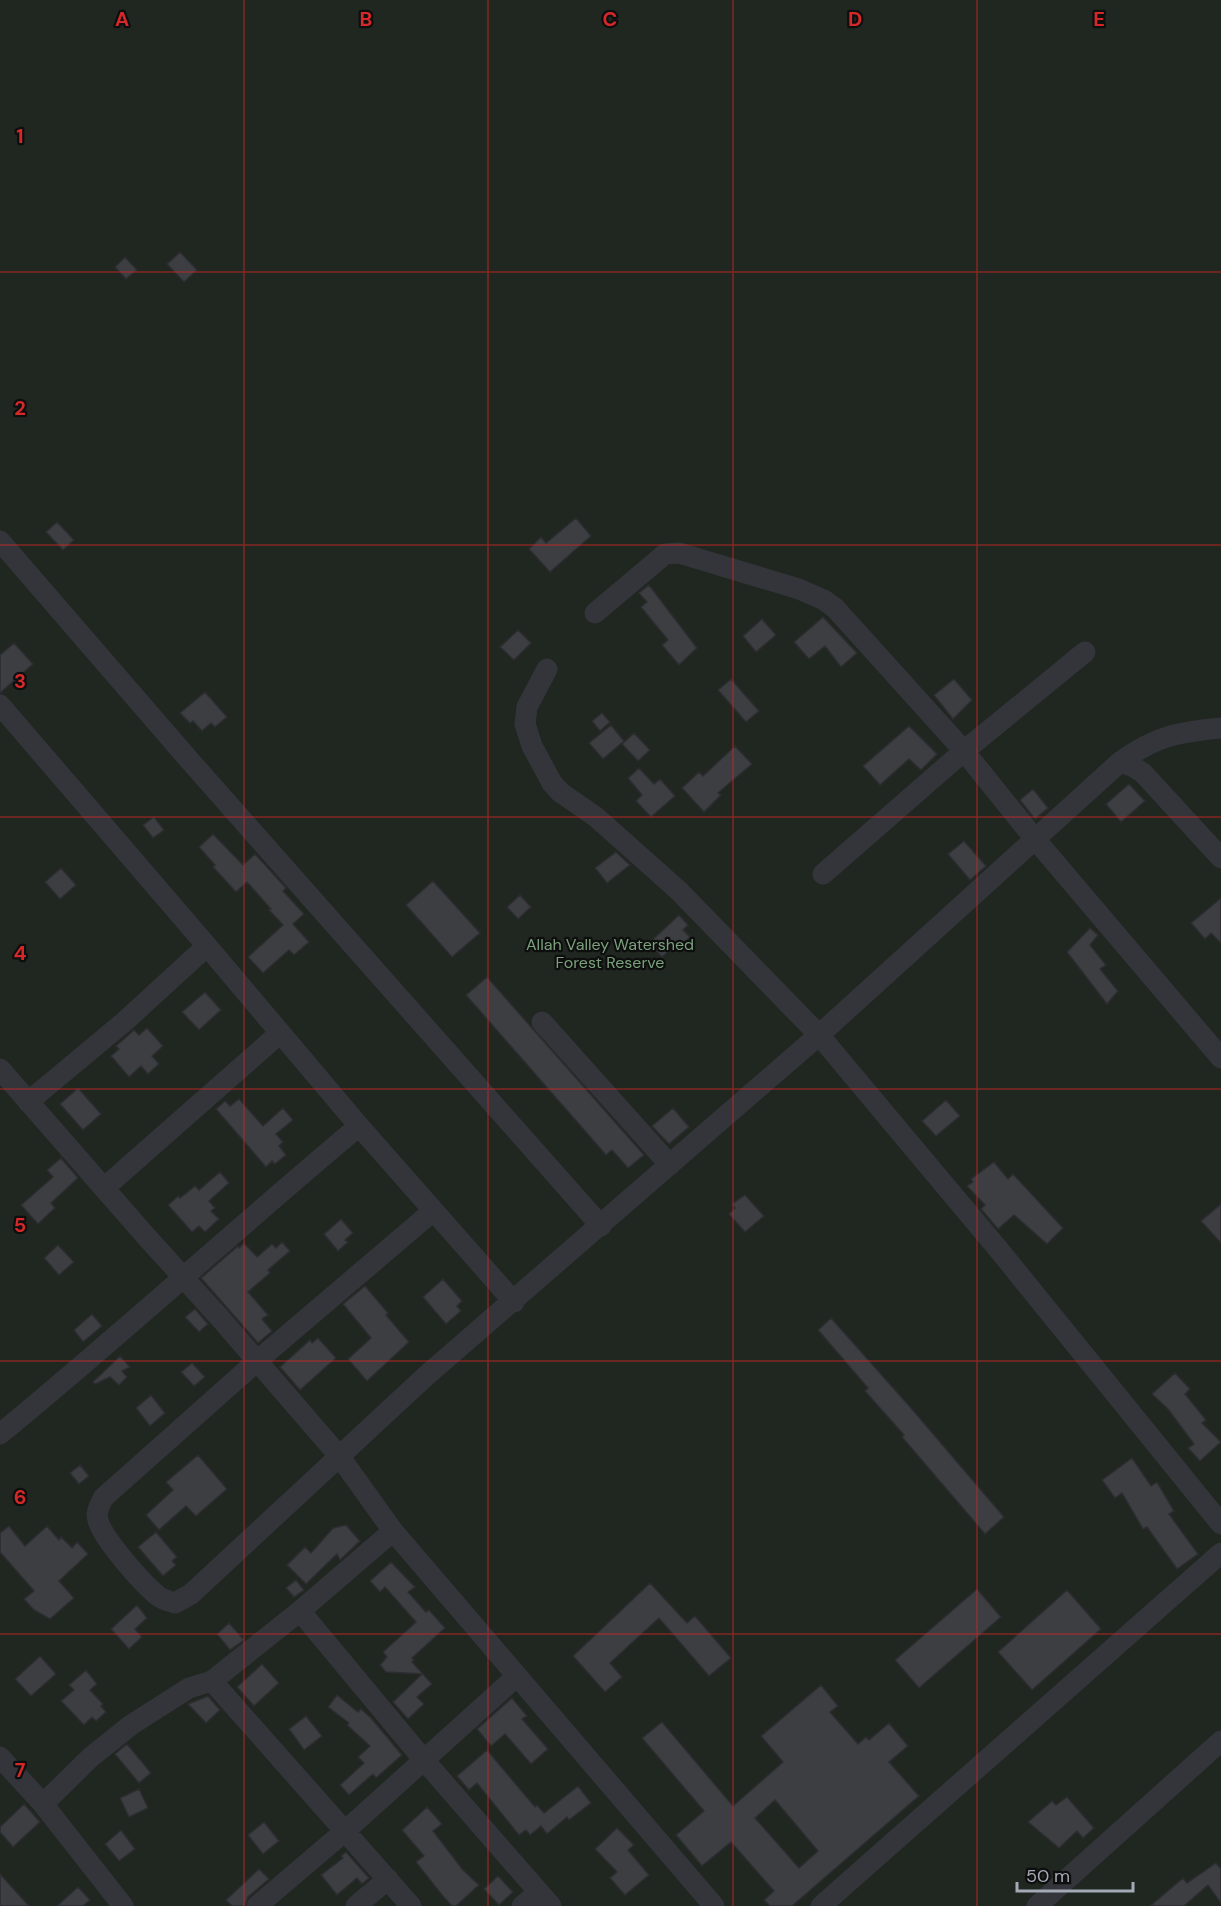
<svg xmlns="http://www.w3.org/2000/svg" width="1221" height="1906" font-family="'DM Sans',sans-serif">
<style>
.green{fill:#1f2720}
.building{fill:#3d3e42;stroke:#2d2d31;stroke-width:1.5;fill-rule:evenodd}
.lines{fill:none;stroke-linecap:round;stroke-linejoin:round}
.minor{stroke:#34353a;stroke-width:21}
.grid{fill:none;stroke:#d62828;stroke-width:1.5;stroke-opacity:0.55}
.labels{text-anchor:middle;stroke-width:4.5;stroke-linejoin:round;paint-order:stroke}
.park-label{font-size:16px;fill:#7aa17b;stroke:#0e0e0f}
.grid-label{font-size:20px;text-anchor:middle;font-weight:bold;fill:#d62828;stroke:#0e0e0f;stroke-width:4.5;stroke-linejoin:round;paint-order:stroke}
</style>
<rect width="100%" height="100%" fill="#131315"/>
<path class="green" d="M0,0H1221V1906H0Z"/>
<path class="building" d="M180,252L197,270L184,282L167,264Z
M125,257L137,270L126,279L115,267Z
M576,518L591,536L550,572L529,549L541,537L546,543Z
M57,522L74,540L63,550L46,532Z
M649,585L697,648L679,665L662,645L668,640L641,607L647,602L639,593Z
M823,617L857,653L841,667L825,646L809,659L794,642Z
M762,619L776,635L756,652L743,636Z
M518,630L531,643L514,660L500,647Z
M14,643L33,664L0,693V655Z
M731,679L759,711L746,722L718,690Z
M954,679L972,700L953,719L934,695Z
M205,692L227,717L215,727L211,723L202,731L193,721L190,723L180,713Z
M602,713L610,722L600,731L592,721Z
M611,725L624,741L603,759L589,743Z
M909,726L937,754L921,770L909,759L880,785L863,766Z
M634,733L650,750L638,761L622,744Z
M735,746L752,764L718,793L721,795L704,812L682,788L699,772L703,776Z
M639,768L654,784L660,779L675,796L651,817L636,801L642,795L628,778Z
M1129,784L1145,801L1121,822L1106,804Z
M1033,789L1048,808L1035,819L1020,800Z
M154,817L164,830L153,838L143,825Z
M213,834L243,865L255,854L286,888L283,891L304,914L293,924L309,942L294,955L289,950L263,973L248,957L283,925L269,910L271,909L247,882L236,892L213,867L215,865L199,847Z
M964,841L986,866L970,880L948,854Z
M616,852L630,865L607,883L595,868Z
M61,868L76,885L60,899L45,882Z
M433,881L480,933L452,957L406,905Z
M520,895L531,907L518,919L507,907Z
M1221,898V943L1211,933L1205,939L1191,923Z
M679,915L688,925L683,930L690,937L674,952L671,949L662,957L649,943Z
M1090,928L1098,935L1090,945L1106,965L1100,969L1118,991L1107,1004L1067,952Z
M487,977L644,1155L628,1168L612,1150L606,1155L466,995Z
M205,992L221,1010L199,1030L182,1012Z
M147,1028L163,1046L152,1056L159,1064L148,1074L141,1066L129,1077L111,1056L119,1049L116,1046L134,1030L139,1035Z
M78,1088L101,1114L83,1130L60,1104Z
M239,1099L263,1126L283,1108L293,1120L276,1134L283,1142L279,1146L286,1155L275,1164L272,1161L266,1167L216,1109L225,1101L230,1106Z
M946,1100L960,1116L936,1136L922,1121Z
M673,1108L689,1127L669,1144L652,1126Z
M61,1158L78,1178L51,1203L55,1208L38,1224L21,1205L53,1177L47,1170Z
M994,1162L1008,1179L1013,1174L1063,1228L1047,1244L1014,1215L998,1229L981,1209L985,1205L967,1186L973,1182L971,1179Z
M220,1172L229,1183L209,1201L215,1208L211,1211L219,1219L205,1232L199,1226L192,1232L168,1205L178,1196L180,1198L195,1186L199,1190Z
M745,1195L764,1216L745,1232L729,1214L735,1208L732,1204Z
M1221,1204V1243L1201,1221Z
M341,1219L353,1233L345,1240L348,1242L338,1251L324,1234Z
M282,1242L290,1251L268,1270L270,1273L248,1292L268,1315L262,1319L272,1331L258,1343L201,1278L238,1246L239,1248L244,1243L257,1257L272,1244L276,1248Z
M58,1245L74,1262L59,1275L44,1258Z
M443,1279L462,1301L457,1306L461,1311L446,1324L423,1297Z
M365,1286L388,1313L386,1315L409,1342L367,1381L348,1359L371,1338L343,1304Z
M195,1309L208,1324L199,1332L185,1317Z
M92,1314L102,1326L83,1342L74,1330Z
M831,1318L911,1408L1004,1517L985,1534L902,1437L904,1435L865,1391L868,1388L818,1330Z
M318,1338L336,1358L300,1390L280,1367L310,1340L312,1343Z
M120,1356L130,1367L122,1371L127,1377L119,1385L110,1377L95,1384L93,1382Z
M192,1363L205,1377L194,1386L181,1372Z
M1175,1373L1190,1389L1185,1394L1206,1420L1202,1423L1221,1442L1200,1461L1188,1448L1194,1444L1168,1409L1152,1394Z
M151,1395L165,1413L150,1426L136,1408Z
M198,1455L227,1489L196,1516L186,1506L159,1530L146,1515L173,1490L166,1482Z
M1132,1458L1151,1486L1157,1482L1174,1511L1169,1514L1198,1554L1177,1569L1147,1527L1143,1529L1122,1493L1115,1498L1102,1480Z
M80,1465L89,1476L79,1484L70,1473Z
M346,1525L360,1541L340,1560L337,1554L306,1584L287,1565L305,1547L311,1553L333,1528Z
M9,1526L25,1546L47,1526L59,1540L61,1537L72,1548L77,1542L88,1554L59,1581L74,1598L50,1619L34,1610L24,1599L34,1591L0,1552V1533Z
M156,1532L177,1557L172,1561L176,1565L163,1576L138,1547Z
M391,1562L415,1587L408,1592L426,1612L429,1610L445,1628L412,1658L414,1660L412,1662L432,1684L417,1697L424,1704L408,1719L393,1702L422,1674L386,1672L380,1665L387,1657L383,1652L416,1622L385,1587L380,1592L370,1581Z
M296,1580L304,1590L294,1597L286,1588Z
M650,1583L687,1623L695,1616L731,1658L709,1676L659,1618L610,1663L622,1677L605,1692L573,1656Z
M977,1589L1001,1617L919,1688L895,1660Z
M1067,1590L1101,1629L1032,1690L998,1652Z
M137,1605L147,1618L135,1629L142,1637L129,1649L111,1629Z
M229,1623L244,1640L230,1650L217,1634Z
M40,1656L56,1674L31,1696L15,1679Z
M262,1664L279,1683L254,1706L237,1687Z
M86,1670L97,1684L90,1690L103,1704L101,1706L106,1712L96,1721L92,1717L84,1725L61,1701L74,1690L69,1685Z
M821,1685L838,1706L830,1712L858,1744L866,1737L869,1740L889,1723L908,1746L889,1762L919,1796L792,1906H770L764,1900L774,1891L731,1842L702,1866L676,1835L704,1811L642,1738L662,1722L733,1806L783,1762L761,1736ZM775,1800L818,1851L799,1868L755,1818Z
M337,1695L358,1712L361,1709L371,1718L402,1755L376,1778L373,1774L349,1795L340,1785L364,1763L358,1757L370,1746L347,1725L349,1723L328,1707Z
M208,1696L220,1710L206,1723L188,1704Z
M512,1698L527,1716L522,1719L548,1749L531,1764L505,1734L491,1746L477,1729Z
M306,1716L322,1736L304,1750L289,1729Z
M127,1744L151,1773L139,1783L115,1754Z
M487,1750L535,1807L537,1805L544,1813L578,1786L591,1803L569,1820L567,1817L547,1834L541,1826L530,1835L526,1830L519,1835L477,1783L469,1790L457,1776Z
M139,1789L148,1808L129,1817L120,1798Z
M1067,1797L1094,1828L1083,1838L1077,1831L1059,1848L1028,1822L1052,1801L1056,1805Z
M24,1804L40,1822L13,1847L0,1832V1827Z
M427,1807L442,1824L433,1831L463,1870L479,1885L456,1906H452L442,1895L416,1862L424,1856L402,1830Z
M264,1822L279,1841L263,1854L248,1835Z
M617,1828L634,1845L628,1850L649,1875L625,1895L610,1878L617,1872L595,1849Z
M121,1830L135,1849L119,1861L105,1844Z
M346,1852L369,1878L362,1884L357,1878L337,1895L321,1875L343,1858L341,1856Z
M1216,1863L1221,1869V1903L1208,1885L1184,1906H1150L1183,1878L1187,1883Z
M259,1869L269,1879L248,1897L245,1906H232L226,1900Z
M0,1874L29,1906H0Z
M498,1876L513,1892L499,1905L484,1889Z
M78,1887L90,1900L83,1906H57Z"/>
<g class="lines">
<path class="minor" d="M0,541L191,762L601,1226
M595,613L665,554L679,553L799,589L824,600L835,608L964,751L1035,839L1221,1058
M547,669L527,707L525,724L532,746L552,783L560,792L596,817L679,891L819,1035L999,1250L1221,1524
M0,705L207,946
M1120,762C1156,736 1178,732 1221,728
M823,874L964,751L1085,652
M542,1022L670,1165
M0,1069L144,1234L220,1318L340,1457L393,1531L714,1906
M28,1102L124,1022L207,946L359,1126L514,1302
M104,1188L280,1033
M433,1211L257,1361L103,1498C100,1506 95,1512 98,1520C102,1538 143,1584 158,1596C163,1600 169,1601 175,1603L191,1594L427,1375L819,1035L1120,762L1132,766L1143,773L1221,858
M0,1434C122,1334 238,1227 359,1126
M300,1611L423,1759L551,1906
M212,1681L411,1906
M0,1757L43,1804L123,1906
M43,1804L91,1757L131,1725L189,1688L212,1681L300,1611L393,1531
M257,1906L344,1832L517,1676
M356,1906L388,1879
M522,1906L539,1892
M821,1906L1221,1553
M1037,1906L1221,1741"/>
</g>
<path class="grid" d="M244,0V1906M488,0V1906M733,0V1906M977,0V1906M0,272H1221M0,545H1221M0,817H1221M0,1089H1221M0,1361H1221M0,1634H1221"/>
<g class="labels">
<g class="park-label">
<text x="610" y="950">Allah Valley Watershed<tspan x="610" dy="18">Forest Reserve</tspan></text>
</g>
</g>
<g class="grid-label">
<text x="122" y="26">A</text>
<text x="366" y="26">B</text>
<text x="610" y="26">C</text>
<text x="855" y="26">D</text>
<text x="1099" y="26">E</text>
<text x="20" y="143">1</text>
<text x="20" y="415">2</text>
<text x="20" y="688">3</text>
<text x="20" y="960">4</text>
<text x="20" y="1232">5</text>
<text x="20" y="1504">6</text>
<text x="20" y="1777">7</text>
</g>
<path d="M1017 1882v9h116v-9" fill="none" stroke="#a4aab5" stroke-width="3"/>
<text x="1026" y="1882" font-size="18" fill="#a4aab5" stroke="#0e0e0f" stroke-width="4.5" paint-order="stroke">50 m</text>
</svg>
